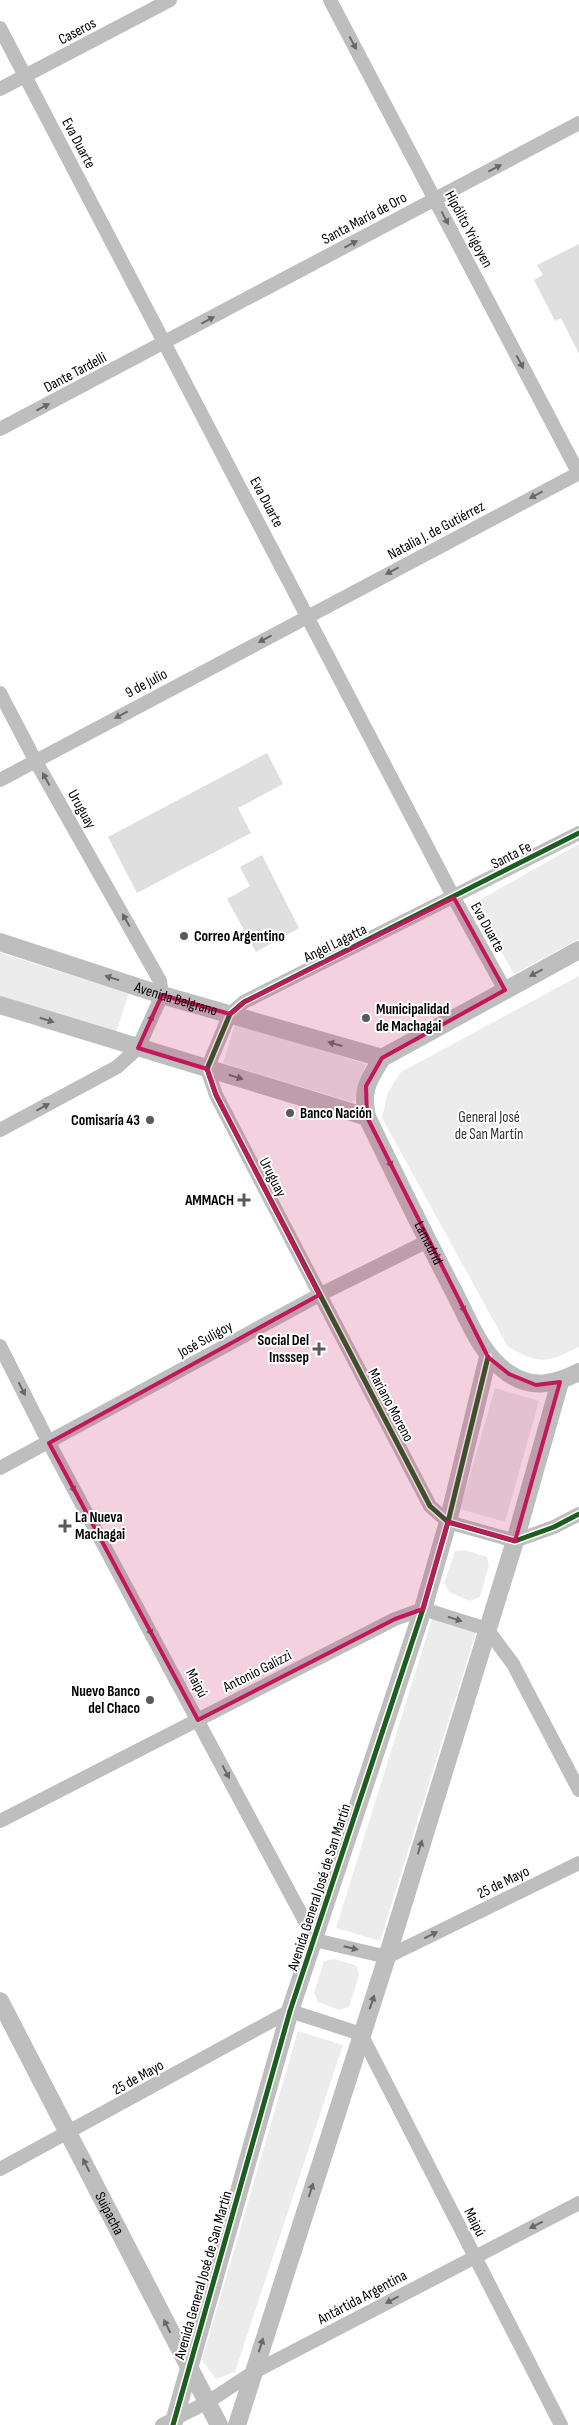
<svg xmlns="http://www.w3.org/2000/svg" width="579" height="2425" font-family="'Sofia Sans Condensed',sans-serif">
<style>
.green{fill:#ececec}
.building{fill:#dfdfdf}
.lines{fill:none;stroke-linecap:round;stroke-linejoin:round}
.minor{stroke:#bebebe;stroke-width:14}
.tertiary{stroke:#bebebe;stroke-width:18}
.cycleway-casing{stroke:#fff;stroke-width:8}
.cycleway{stroke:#1b5e20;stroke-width:5}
.oneway{fill:#686868}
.marked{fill:#c2185b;fill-opacity:0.2;stroke:#c2185b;stroke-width:4;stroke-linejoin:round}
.poi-dot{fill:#595959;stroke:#fff;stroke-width:2}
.labels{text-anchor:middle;stroke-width:4;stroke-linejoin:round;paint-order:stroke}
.street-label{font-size:15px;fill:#000;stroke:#fff}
.poi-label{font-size:15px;font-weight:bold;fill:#000;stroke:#fff;text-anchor:start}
.park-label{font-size:15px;fill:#333;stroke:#fff}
</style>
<rect width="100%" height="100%" fill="#fff"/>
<path class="green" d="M579,844V939L514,974L474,903Z
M0,953L129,993L116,1033L0,997Z
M579,976V1347C545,1363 542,1365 508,1347L382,1118L388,1092L401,1072Z
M235,1024L366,1064L354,1103L223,1063Z
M495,1388L539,1401L505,1522L460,1509Z
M465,1550L487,1557L489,1565L480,1597L470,1601L449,1592L444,1583L455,1551Z
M432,1619L476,1632L380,1941L336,1928Z
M335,1959L357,1966L359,1975L349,2007L339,2010L318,2002L314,1993L324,1961Z
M298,2031L343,2045L235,2372L216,2379L202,2360Z"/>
<path class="building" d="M579,244V354L561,318L555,321L534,280L543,275L537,265Z
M267,753L283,784L238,808L251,833L137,893L108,837Z
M262,855L299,928L256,952L227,899L250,886L240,867Z"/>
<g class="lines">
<path class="minor" d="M330,0L579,474
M0,28L454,898L505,990
M0,89L170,0
M0,429L579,123
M0,693L35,760L160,981L162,995L138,1048L117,1067L0,1130
M0,780L579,473
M579,833L244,1002L230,1014L207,1069L216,1095L430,1506L448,1522L515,1541L554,1527L579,1514
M0,1346L49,1443L315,1940L387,1957L579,1863
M0,1468L319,1295L428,1241
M0,1821L395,1619L423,1609L487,1629L513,1664L579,1790
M0,2169L290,2011L361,2034L561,2425
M162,2425L208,2402L252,2373L579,2203"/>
<g class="tertiary">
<path id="s1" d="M0,942L162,995L382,1058"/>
<path id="s2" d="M579,950L382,1058C368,1081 361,1090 367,1117C395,1175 423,1232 452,1288C468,1318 480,1354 508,1373C532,1390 555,1384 579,1372"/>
<path d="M0,1005L367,1117"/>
<path id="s3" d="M0,2001L219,2425"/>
<path d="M173,2425L290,2011L423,1609L448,1522L488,1357"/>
<path d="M237,2425L387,1957L515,1541L560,1382"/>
</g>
<defs>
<path id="cycleway" d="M579,833L244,1002L230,1014L207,1069L216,1095L430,1506L448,1522L515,1541L554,1527L579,1514
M173,2425L290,2011L423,1609L448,1522L488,1357"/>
</defs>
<use href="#cycleway" class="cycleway-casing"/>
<use href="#cycleway" class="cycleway"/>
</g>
<defs><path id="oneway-solid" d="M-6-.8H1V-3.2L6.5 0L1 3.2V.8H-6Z" transform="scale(1.25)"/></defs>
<g class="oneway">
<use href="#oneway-solid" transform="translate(353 43) rotate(62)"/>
<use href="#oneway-solid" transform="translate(495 168) rotate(-28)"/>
<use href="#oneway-solid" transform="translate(445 218) rotate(62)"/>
<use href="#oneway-solid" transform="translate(351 244) rotate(-28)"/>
<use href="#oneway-solid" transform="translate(208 320) rotate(-28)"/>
<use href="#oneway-solid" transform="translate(520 362) rotate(62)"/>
<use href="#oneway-solid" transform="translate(43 407) rotate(-28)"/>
<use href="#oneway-solid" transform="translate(536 495) rotate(152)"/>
<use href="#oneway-solid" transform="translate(392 571) rotate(152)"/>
<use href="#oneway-solid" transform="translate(265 639) rotate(152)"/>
<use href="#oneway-solid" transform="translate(121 715) rotate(152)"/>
<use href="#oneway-solid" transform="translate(46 779) rotate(-119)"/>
<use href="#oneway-solid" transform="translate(126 920) rotate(-119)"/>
<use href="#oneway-solid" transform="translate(536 973) rotate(152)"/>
<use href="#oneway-solid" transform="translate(112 978) rotate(-162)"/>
<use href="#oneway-solid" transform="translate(47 1020) rotate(17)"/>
<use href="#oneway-solid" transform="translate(150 1021) rotate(-65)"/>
<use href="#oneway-solid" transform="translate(335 1044) rotate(-164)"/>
<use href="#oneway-solid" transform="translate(236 1077) rotate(17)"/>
<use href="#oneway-solid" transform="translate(43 1107) rotate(-28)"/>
<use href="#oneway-solid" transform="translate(389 1161) rotate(64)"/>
<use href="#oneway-solid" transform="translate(462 1306) rotate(62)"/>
<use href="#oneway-solid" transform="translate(22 1389) rotate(63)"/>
<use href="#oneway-solid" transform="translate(72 1486) rotate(62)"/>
<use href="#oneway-solid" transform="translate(455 1619) rotate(17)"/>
<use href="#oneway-solid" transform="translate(149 1629) rotate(62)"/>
<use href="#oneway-solid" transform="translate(226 1772) rotate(62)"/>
<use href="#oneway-solid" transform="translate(420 1847) rotate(-73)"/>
<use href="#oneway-solid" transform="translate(431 1935) rotate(-26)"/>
<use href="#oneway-solid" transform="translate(351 1948) rotate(13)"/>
<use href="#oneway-solid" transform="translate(372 2002) rotate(-71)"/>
<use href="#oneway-solid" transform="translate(86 2165) rotate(-117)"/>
<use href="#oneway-solid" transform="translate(311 2190) rotate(-72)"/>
<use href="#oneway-solid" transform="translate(536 2225) rotate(153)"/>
<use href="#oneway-solid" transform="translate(392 2300) rotate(152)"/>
<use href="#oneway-solid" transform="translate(167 2326) rotate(-117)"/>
<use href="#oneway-solid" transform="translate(261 2345) rotate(-72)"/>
</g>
<path class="marked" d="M454,898L505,990L382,1058L366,1086L367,1117L488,1357L509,1374L536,1385L560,1382L515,1541L448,1522L423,1609L395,1619L198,1720L49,1443L319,1295L216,1095L207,1069L138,1048L162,995L230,1014L244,1002Z"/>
<g class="poi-dot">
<circle cx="184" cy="936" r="5"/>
<circle cx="366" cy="1018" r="5"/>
<circle cx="290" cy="1113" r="5"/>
<circle cx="150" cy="1120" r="5"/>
<path d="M241.5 1192.5h5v5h5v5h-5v5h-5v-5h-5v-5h5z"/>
<path d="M316.5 1341.5h5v5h5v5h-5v5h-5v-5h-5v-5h5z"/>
<path d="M62.5 1518.5h5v5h5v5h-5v5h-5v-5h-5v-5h5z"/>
<circle cx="150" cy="1700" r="5"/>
</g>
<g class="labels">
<g class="street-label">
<text transform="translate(77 31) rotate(-28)" y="5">Caseros</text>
<text transform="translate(79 143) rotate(62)" y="5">Eva Duarte</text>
<text transform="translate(364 218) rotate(-28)" y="5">Santa María de Oro</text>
<text transform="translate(469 229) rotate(62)" y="5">Hipólito Yrigoyen</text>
<text transform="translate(75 372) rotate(-28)" y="5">Dante Tardelli</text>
<text transform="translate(267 502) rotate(62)" y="5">Eva Duarte</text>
<text transform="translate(436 530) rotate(-28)" y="5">Natalia J. de Gutiérrez</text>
<text transform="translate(146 683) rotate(-28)" y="5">9 de Julio</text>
<text transform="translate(82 809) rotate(61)" y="5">Uruguay</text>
<text transform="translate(511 855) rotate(-27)" y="5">Santa Fe</text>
<text transform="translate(488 927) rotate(61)" y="5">Eva Duarte</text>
<text transform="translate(335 943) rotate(-26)" y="5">Angel Lagatta</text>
<text dy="5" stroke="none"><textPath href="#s1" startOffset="185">Avenida Belgrano</textPath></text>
<text transform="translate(273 1177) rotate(63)" y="5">Uruguay</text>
<text dy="5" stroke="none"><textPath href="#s2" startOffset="428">Lamadrid</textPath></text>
<text transform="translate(205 1339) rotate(-29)" y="5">José Suligoy</text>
<text transform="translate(391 1405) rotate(62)" y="5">Mariano Moreno</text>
<text transform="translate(257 1671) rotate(-27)" y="5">Antonio Galizzi</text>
<text transform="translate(197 1683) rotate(62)" y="5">Maipú</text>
<text transform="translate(503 1882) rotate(-26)" y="5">25 de Mayo</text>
<text transform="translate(319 1887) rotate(-72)" y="5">Avenida General José de San Martín</text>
<text transform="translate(138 2077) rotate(-29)" y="5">25 de Mayo</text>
<text dy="5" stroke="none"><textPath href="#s3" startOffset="239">Suipacha</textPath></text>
<text transform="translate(475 2222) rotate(63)" y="5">Maipú</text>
<text transform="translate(203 2275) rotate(-74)" y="5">Avenida General José de San Martín</text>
<text transform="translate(362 2297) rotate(-28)" y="5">Antártida Argentina</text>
</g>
<g class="poi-label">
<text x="194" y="941">Correo Argentino</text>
<text x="376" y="1014">Municipalidad<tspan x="376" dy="17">de Machagai</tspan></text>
<text x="300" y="1118">Banco Nación</text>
<text x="140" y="1125" text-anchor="end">Comisaría 43</text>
<text x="234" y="1205" text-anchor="end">AMMACH</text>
<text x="309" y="1345" text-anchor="end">Social Del<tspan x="309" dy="17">Insssep</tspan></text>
<text x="75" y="1522">La Nueva<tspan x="75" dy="17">Machagai</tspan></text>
<text x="140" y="1696" text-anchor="end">Nuevo Banco<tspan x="140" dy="17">del Chaco</tspan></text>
</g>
<g class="park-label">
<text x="489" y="1122">General José<tspan x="489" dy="17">de San Martín</tspan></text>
</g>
</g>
</svg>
